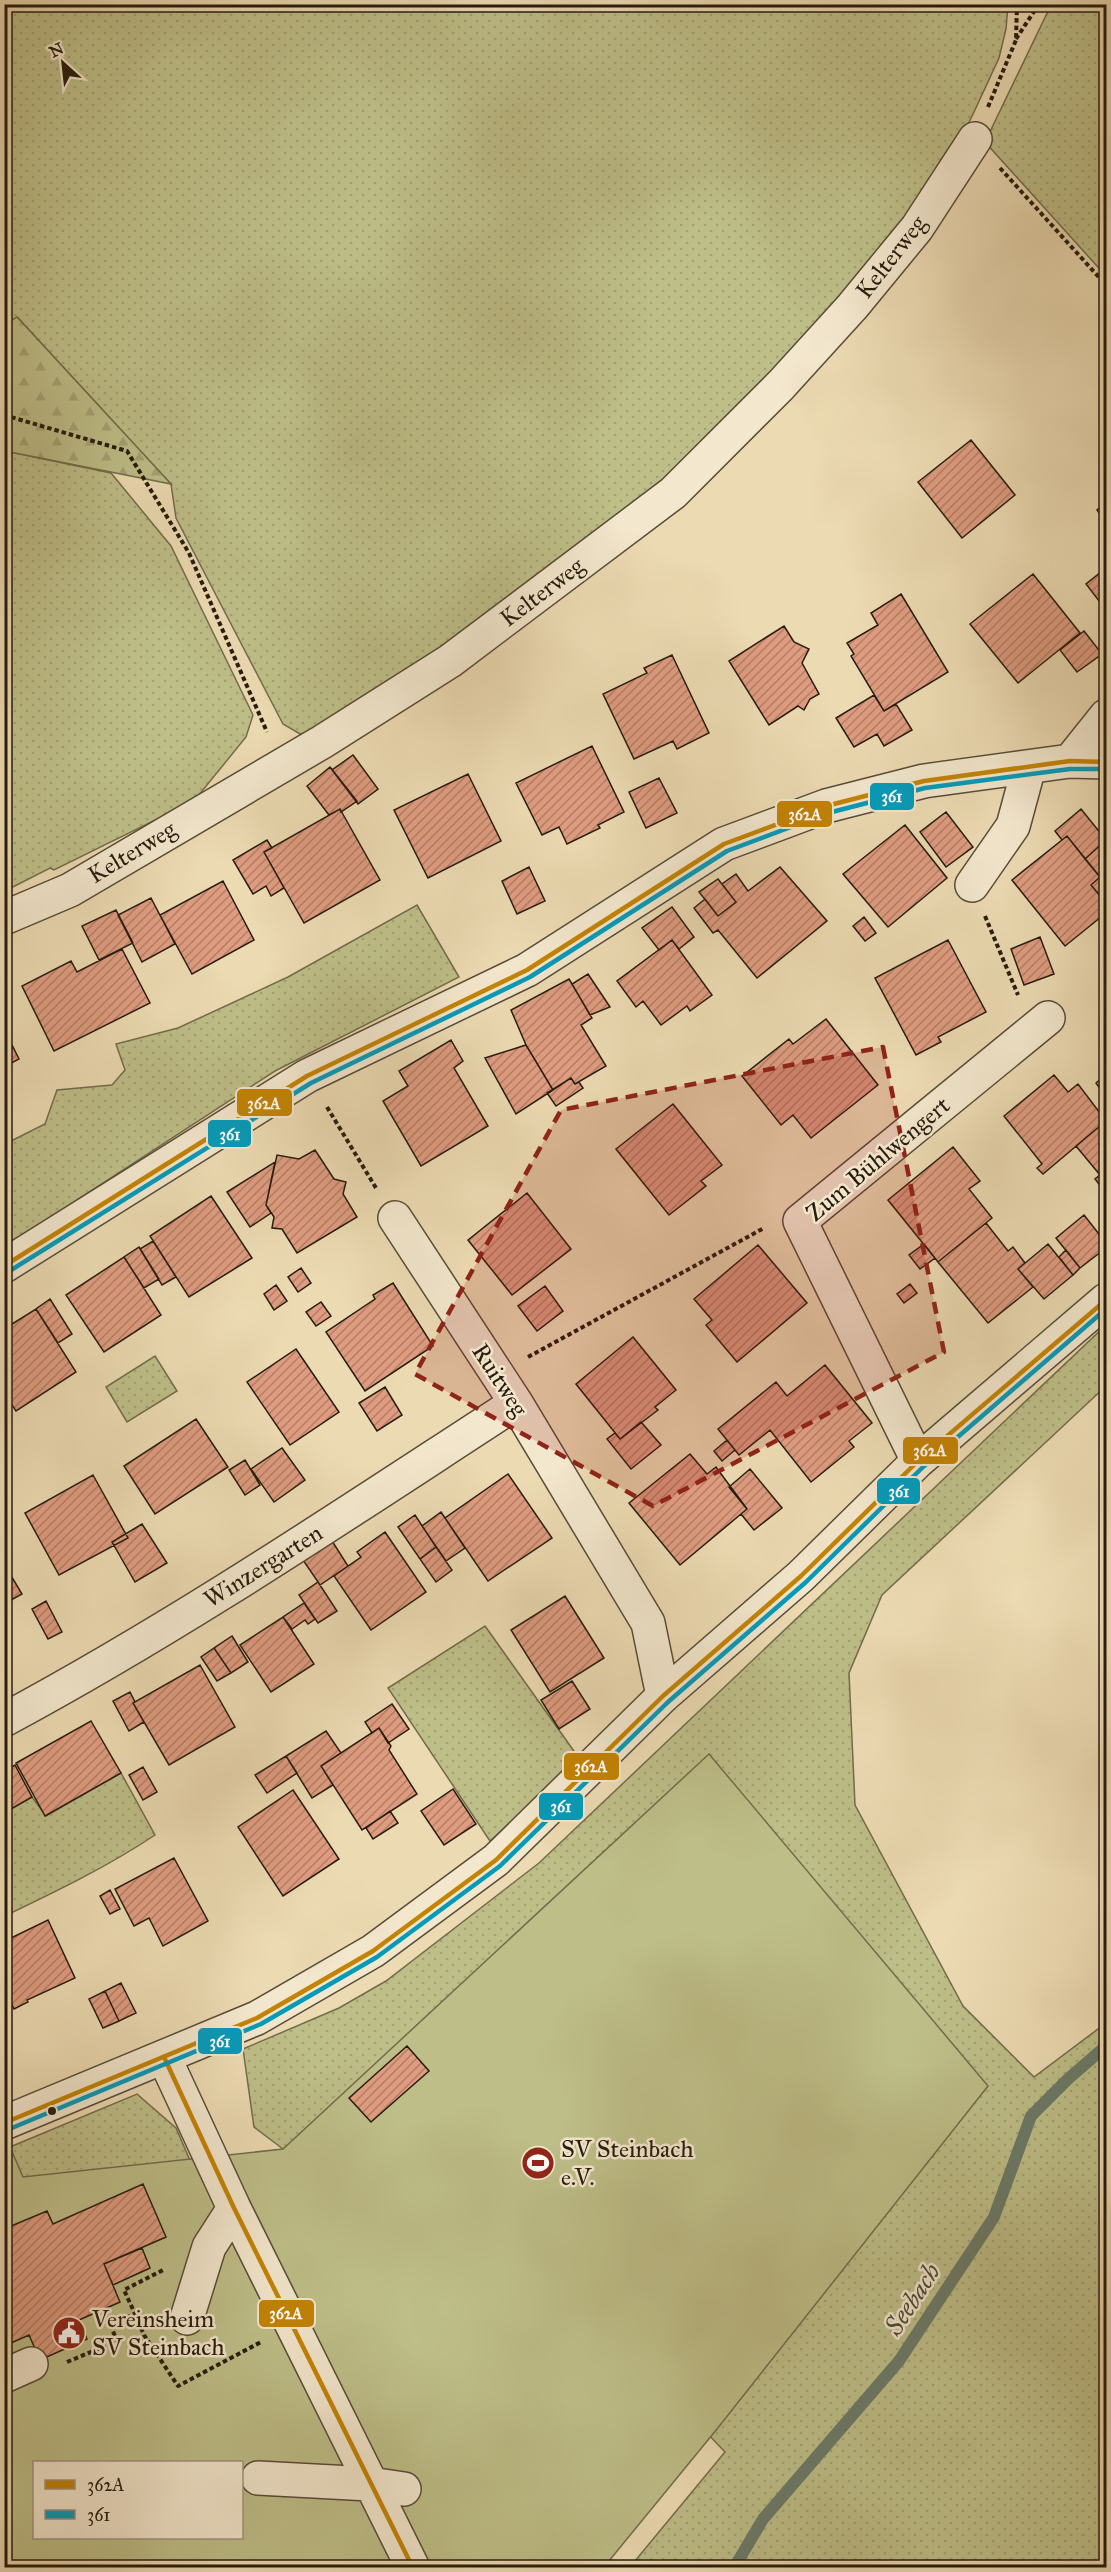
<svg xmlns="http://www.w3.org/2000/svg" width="1111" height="2572" font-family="'IM FELL Great Primer',serif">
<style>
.green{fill:url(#green-dots);stroke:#726c4b;stroke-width:1.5}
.forest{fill:url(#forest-firs);stroke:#726c4b;stroke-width:1.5}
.pitch{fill:#bebe88;stroke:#726c4b;stroke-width:1.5;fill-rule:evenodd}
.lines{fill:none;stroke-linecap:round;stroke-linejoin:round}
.stream{stroke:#6b7b6a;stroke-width:12}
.building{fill:url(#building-hatch);stroke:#261b0e;stroke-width:1.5}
.minor-casing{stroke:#584b37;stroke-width:36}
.path{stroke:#261b0e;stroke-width:4;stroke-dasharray:4.5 3;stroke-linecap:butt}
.minor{stroke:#f3e7cd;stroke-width:33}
.bus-1-casing{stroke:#f3e7cd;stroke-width:9}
.bus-2-casing{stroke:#f3e7cd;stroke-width:9}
.bus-1{stroke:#c38304;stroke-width:4.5}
.bus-2{stroke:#049bbb;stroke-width:4.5}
.marked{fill:#8f2418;fill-opacity:0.2;stroke:#8f2418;stroke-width:4.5;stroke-dasharray:12 8;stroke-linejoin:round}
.bus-dot{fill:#261b0e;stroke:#f3e7cd;stroke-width:2}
.labels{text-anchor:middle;stroke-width:5;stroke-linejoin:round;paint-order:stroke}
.street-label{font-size:24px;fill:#261b0e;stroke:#f3e7cd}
.poi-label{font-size:24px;fill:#261b0e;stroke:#f3e7cd;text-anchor:start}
.water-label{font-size:26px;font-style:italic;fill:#484b3c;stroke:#f3e7cd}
.line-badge{stroke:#f3e7cd;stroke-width:2}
.badge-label{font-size:16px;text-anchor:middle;font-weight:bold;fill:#fff}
</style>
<defs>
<pattern id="green-dots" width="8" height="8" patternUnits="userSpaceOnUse" patternTransform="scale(1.5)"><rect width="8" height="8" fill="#bebe88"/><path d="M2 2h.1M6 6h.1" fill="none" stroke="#a3a374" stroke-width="1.8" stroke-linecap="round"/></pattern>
<pattern id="forest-firs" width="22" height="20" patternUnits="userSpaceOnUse" patternTransform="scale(1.5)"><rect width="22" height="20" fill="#bebe88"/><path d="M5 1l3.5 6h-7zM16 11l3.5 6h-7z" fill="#a3a374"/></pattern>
<pattern id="building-hatch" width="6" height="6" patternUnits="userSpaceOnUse" patternTransform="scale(1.5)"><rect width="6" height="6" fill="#df9c80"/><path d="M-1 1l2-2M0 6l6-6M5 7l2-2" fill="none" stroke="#b57e67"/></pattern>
</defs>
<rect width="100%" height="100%" fill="#ecdab2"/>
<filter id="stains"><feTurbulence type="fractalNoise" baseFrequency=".00333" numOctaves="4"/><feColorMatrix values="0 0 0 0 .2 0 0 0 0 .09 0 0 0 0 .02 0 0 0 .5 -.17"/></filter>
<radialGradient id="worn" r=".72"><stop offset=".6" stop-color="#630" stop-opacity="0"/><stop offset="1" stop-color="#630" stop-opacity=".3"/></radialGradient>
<path class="green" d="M5,5H1008L1006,29L999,58L974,112L962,137L893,244L675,480L465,634L323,729L300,734L283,724L176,518L171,484L18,318L5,325Z
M1051,5H1106V276L985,142Z
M5,451L111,473L171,546L253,715L246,737L194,801L54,870L50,868L5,891Z
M417,905L459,977L275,1071L5,1247V1144L45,1124L57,1090L112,1085L125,1070L116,1044L178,1028L288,977Z
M1106,1325V1386L882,1595L849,1673L855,1805L963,2006L1034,2077L1106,2023V2567H630L725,2452L688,2413L283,2149L254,2127L243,2049L339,2008L386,1981L539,1863Z
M155,1356L177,1391L127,1422L106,1387Z
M485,1626L581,1761L490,1841L388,1688Z
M121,1773L155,1835C107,1867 57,1891 5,1916L4,1813L32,1797L46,1816Z
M137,2094L176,2128L213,2214L22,2177L10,2147Z"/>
<path class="forest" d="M17,317L171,484L5,451V325Z"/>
<path class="pitch" d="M709,1754L988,2086L717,2429L604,2567L5,2568V2149L10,2147L23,2177L283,2149ZM34,2462H242V2538H34Z"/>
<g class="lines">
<path class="stream" d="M734,2568L763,2519L899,2361L994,2217L1031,2116L1068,2079L1106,2046"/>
</g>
<path class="building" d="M971,440L1015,495L962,538L918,482Z
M1106,503V523L1097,510Z
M1106,568V610L1086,584Z
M1033,574L1080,633L1018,683L970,624Z
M901,594L948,672L884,711L851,656L854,654L847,643L878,625L871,613Z
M784,626L794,642L809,649L802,663L819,694L810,699L804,710L798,706L769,725L729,661Z
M1084,631L1102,654L1077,672L1060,650Z
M672,655L709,733L677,749L673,741L634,759L603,694L647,673L644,668Z
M874,695L884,711L896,704L912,730L884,746L877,734L854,747L836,718Z
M592,746L624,812L598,825L600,828L567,844L559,827L542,835L516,783Z
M353,755L378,789L358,804L332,770Z
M330,767L357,801L341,812L340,809L329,815L307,786Z
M468,774L501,841L428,878L394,810Z
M659,778L677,813L646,828L629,792Z
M340,809L380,880L304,923L264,852Z
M1081,809L1106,840L1085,859L1067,836L1062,840L1055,831Z
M946,812L973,847L946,867L920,832Z
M905,825L947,878L888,927L843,874Z
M1067,836L1100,877L1091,885L1106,903V913L1065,946L1012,880Z
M267,840L272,848L264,852L284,888L271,896L266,886L253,894L233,860Z
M1106,840V903L1091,885L1100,877L1085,859Z
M529,867L545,901L517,914L502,881Z
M780,867L827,921L757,978L718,930L713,933L694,908L705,899L718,916L736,902L722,884L736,874L748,891Z
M718,879L736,902L718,916L699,892Z
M223,881L254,940L192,974L160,915Z
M151,898L175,944L142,962L118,915Z
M672,907L694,937L679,949L672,940L659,950L642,928Z
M116,910L133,943L99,960L82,926Z
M864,917L876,933L865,941L853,926Z
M1040,937L1054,974L1024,985L1011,949Z
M672,940L712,995L690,1011L687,1006L661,1025L643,1001L636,1007L617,981Z
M948,940L986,1012L938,1037L941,1042L916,1055L875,978Z
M122,949L150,1003L54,1051L22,986L71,961L77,972Z
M588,974L610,1007L590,1015L572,984Z
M569,979L592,1018L581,1025L606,1066L575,1084L571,1078L553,1090L526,1045L511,1010Z
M826,1019L878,1085L811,1138L793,1115L781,1125L742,1076L789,1039L793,1044Z
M4,1029L19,1059L4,1067Z
M451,1040L463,1061L454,1068L488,1126L421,1166L383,1101L408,1086L399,1071Z
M526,1045L553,1090L516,1114L485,1058Z
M1106,1074V1097L1096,1083Z
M1054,1075L1068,1092L1078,1084L1106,1121L1043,1174L1037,1168L1042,1164L1004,1116Z
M571,1078L575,1084L579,1082L583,1088L556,1106L547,1093Z
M673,1104L722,1165L701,1181L706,1186L669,1215L616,1149Z
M1106,1121V1190L1105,1192L1095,1179L1100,1175L1076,1146Z
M953,1147L980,1181L969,1189L992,1218L938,1262L888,1200Z
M315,1150L334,1179L346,1182L343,1194L357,1217L297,1253L282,1229L272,1228L274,1217L266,1205L277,1155L299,1159Z
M275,1162L266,1205L271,1213L250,1227L227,1192Z
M527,1193L571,1249L512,1295L468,1240Z
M211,1196L252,1258L189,1297L150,1236Z
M1084,1215L1106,1243V1248L1080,1268L1056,1238Z
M986,1223L1008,1251L1013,1247L1025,1263L1018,1269L1033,1287L988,1323L938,1262Z
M153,1241L176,1277L162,1285L140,1249Z
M924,1244L935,1258L920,1269L909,1255Z
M1048,1244L1073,1275L1044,1299L1018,1269Z
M758,1245L807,1303L737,1362L706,1325L712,1320L694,1299Z
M139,1247L159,1279L144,1288L124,1257Z
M1066,1250L1080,1268L1073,1275L1059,1257Z
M124,1257L161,1315L104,1352L66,1295Z
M301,1268L311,1283L298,1292L288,1277Z
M393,1283L433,1346L365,1391L326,1332L375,1299L373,1295Z
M910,1284L917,1293L904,1303L897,1294Z
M276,1285L287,1301L274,1310L264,1294Z
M545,1286L563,1311L537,1331L518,1306Z
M50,1299L72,1334L58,1343L36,1309Z
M321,1302L331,1316L316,1326L306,1312Z
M36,1309L76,1372L16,1411L4,1393V1329Z
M633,1337L676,1390L655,1407L658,1410L620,1439L576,1384Z
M296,1349L339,1412L290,1445L247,1382Z
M825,1365L872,1423L849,1441L854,1447L811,1482L770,1430L739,1455L718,1429L776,1382L787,1396Z
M385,1387L402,1415L377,1431L359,1403Z
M196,1419L228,1467L155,1514L124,1466Z
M641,1422L661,1445L631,1469L607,1439L615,1433L620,1439Z
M727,1440L735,1450L722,1461L714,1451Z
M282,1448L305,1480L274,1502L251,1469Z
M690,1454L707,1474L716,1467L747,1509L680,1565L629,1503Z
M245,1460L260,1485L245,1495L229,1470Z
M750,1469L782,1508L754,1530L741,1514L747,1509L729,1487Z
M508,1474L552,1538L488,1581L445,1518Z
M93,1475L128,1538L59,1575L25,1513Z
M441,1512L465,1548L446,1561L422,1526Z
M415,1515L436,1547L420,1559L398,1527Z
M142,1524L167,1563L135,1582L112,1542Z
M385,1532L426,1592L371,1630L334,1576L361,1557L357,1552Z
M332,1541L348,1566L320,1585L303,1560Z
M436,1547L452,1570L436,1582L420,1559Z
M4,1564L22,1594L4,1604Z
M318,1582L337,1611L318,1623L299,1595Z
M565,1596L604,1658L550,1692L511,1630Z
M46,1601L62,1632L48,1639L32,1609Z
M304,1603L315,1619L308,1624L305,1620L292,1629L283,1617Z
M283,1617L314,1664L271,1692L240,1645Z
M232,1636L248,1662L231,1673L214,1648Z
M214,1648L231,1673L217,1681L201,1657Z
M200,1665L235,1727L169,1765L133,1703Z
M572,1681L590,1709L559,1729L541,1700Z
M130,1692L135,1702L133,1703L144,1722L129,1731L113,1701Z
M392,1704L409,1729L388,1743L379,1728L372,1733L365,1722Z
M91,1721L121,1773L45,1816L16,1763Z
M379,1728L391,1746L389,1750L417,1794L362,1830L321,1766Z
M326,1731L341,1753L321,1766L333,1785L312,1798L286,1756Z
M286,1756L297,1773L267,1793L255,1775Z
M15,1765L32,1797L4,1813V1771Z
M143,1767L157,1792L143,1800L129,1775Z
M453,1789L476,1824L444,1845L421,1811Z
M293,1790L339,1859L283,1896L238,1827Z
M390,1811L398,1823L373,1839L366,1828Z
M174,1858L208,1921L163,1946L149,1918L134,1926L115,1889Z
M110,1890L120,1909L110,1914L100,1896Z
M48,1920L75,1978L27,2000L28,2002L14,2009L4,1988V1934L7,1940Z
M121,1983L136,2013L119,2021L105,1991Z
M105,1991L119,2021L103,2028L89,1999Z
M407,2046L429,2071L371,2122L349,2098Z
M143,2184L166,2237L104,2264L120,2302L79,2320L87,2339L40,2360L29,2335L4,2346V2229L47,2211L53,2224Z
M142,2248L150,2268L113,2285L104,2264Z"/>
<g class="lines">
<defs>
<path id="minor" d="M1070,761L1106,716
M972,885L1013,826L1029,767
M4,918L70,890L322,742L450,661L673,493L781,385L852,307L917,228L975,139
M395,1218L516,1403L648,1623L663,1696
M4,1266L307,1076L527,970L724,844L826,806L924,781L1070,761L1106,762
M918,1461L800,1221L1048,1018
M4,1720C181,1625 348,1512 516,1403
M164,2057L234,2208L413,2568
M4,2123L257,2018L373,1951L496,1860L663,1696L801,1576L918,1461L1106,1300
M187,2318L209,2247L234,2208
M4,2376L31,2364
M258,2478L370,2484L404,2489"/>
</defs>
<use href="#minor" class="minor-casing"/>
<path class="path" d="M1016,39L1039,4
M988,107L1016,40L1017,4
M1000,168L1106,285
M4,415L127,451L189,553L267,732
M985,916L1018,995
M327,1107L376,1188
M528,1357L764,1228
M102,2309L110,2324
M135,2314L144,2335L178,2386L261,2342
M67,2362L117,2341L110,2324L135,2314L124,2290L163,2270"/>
<use href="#minor" class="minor"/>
<defs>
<path id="bus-1" d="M4,1266L307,1076L527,970L724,844L826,806L924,781L1070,761L1106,762
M164,2057L234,2208L413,2568
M4,2123L257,2018L373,1951L496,1860L663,1696L801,1576L918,1461L1106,1300"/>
<path id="bus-2" d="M8,1272L311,1083L530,977L727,851L828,813L925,788L1070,769H1106
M7,2130L261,2024L377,1957L500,1866L668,1702L806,1582L923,1467L1106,1309"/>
</defs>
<use href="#bus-1" class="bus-1-casing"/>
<use href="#bus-2" class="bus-2-casing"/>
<use href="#bus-1" class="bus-1"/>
<use href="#bus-2" class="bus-2"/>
</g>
<path class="marked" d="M883,1047L944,1352L653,1506L415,1374L561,1110Z"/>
<defs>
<symbol id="stadium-disc" viewBox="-11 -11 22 22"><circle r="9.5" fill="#8f2418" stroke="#f3e7cd"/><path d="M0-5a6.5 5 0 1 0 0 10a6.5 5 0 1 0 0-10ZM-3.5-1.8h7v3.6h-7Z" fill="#fff"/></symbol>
<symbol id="civic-disc" viewBox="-11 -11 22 22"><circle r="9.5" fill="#8f2418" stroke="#f3e7cd"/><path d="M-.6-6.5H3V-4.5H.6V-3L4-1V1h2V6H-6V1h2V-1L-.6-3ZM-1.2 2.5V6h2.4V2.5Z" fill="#fff"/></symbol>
</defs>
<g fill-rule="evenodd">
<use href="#stadium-disc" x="519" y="2144" width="38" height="38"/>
<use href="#civic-disc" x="50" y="2314" width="38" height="38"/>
</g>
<circle class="bus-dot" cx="52" cy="2111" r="5"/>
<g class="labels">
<g class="street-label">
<text transform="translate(891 257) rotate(-52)" y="8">Kelterweg</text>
<text transform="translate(542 592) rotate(-37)" y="8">Kelterweg</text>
<text transform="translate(132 852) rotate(-31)" y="8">Kelterweg</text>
<text transform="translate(878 1159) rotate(-40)" y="8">Zum Bühlwengert</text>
<text transform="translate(500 1380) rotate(57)" y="8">Ruitweg</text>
<text transform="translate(263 1566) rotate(-32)" y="8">Winzergarten</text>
</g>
<g class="poi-label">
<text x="561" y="2157">SV Steinbach<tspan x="561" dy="28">e.V.</tspan></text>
<text x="92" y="2327">Vereinsheim<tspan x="92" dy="28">SV Steinbach</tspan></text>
</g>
<g class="water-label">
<text transform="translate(912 2299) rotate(-57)" y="9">Seebach</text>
</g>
</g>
<g class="line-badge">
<rect x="869" y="782" width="46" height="29" rx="6" fill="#049bbb"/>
<rect x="776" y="800" width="57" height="28" rx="6" fill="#c38304"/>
<rect x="236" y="1088" width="57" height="29" rx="6" fill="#c38304"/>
<rect x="207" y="1119" width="45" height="29" rx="6" fill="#049bbb"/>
<rect x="902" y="1436" width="57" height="29" rx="6" fill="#c38304"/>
<rect x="876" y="1477" width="45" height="28" rx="6" fill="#049bbb"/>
<rect x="563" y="1752" width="57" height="29" rx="6" fill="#c38304"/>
<rect x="538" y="1792" width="46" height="29" rx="6" fill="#049bbb"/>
<rect x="197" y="2027" width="46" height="28" rx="6" fill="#049bbb"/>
<rect x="258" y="2299" width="57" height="29" rx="6" fill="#c38304"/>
</g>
<g class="badge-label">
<text x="892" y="802">361</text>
<text x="805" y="820">362A</text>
<text x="264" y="1109">362A</text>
<text x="230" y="1140">361</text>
<text x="930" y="1456">362A</text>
<text x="899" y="1497">361</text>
<text x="591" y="1772">362A</text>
<text x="561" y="1812">361</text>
<text x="220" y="2047">361</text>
<text x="286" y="2319">362A</text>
</g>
<rect width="1111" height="2572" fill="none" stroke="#ecdab2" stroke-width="24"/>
<rect x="6" y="6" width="1099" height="2560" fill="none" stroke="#261b0e" stroke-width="3"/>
<rect x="12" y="12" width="1087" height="2548" fill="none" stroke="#261b0e" stroke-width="1.5"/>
<rect x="33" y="2461" width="210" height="78" fill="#f3e7cd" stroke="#a19581" stroke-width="1.5"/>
<rect x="45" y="2480" width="30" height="9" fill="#c38304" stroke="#a19581" stroke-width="1.5"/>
<text x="87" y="2491" font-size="18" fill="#261b0e">362A</text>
<rect x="45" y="2510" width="30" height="9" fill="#049bbb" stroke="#a19581" stroke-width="1.5"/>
<text x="87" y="2521" font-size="18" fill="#261b0e">361</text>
<g transform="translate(63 63) rotate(333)" stroke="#f3e7cd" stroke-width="4.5" paint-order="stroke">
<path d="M0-4.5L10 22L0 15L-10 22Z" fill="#261b0e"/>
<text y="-9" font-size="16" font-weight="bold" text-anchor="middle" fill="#261b0e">N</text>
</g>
<rect width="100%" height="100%" filter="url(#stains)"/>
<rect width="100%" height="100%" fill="url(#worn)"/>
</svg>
